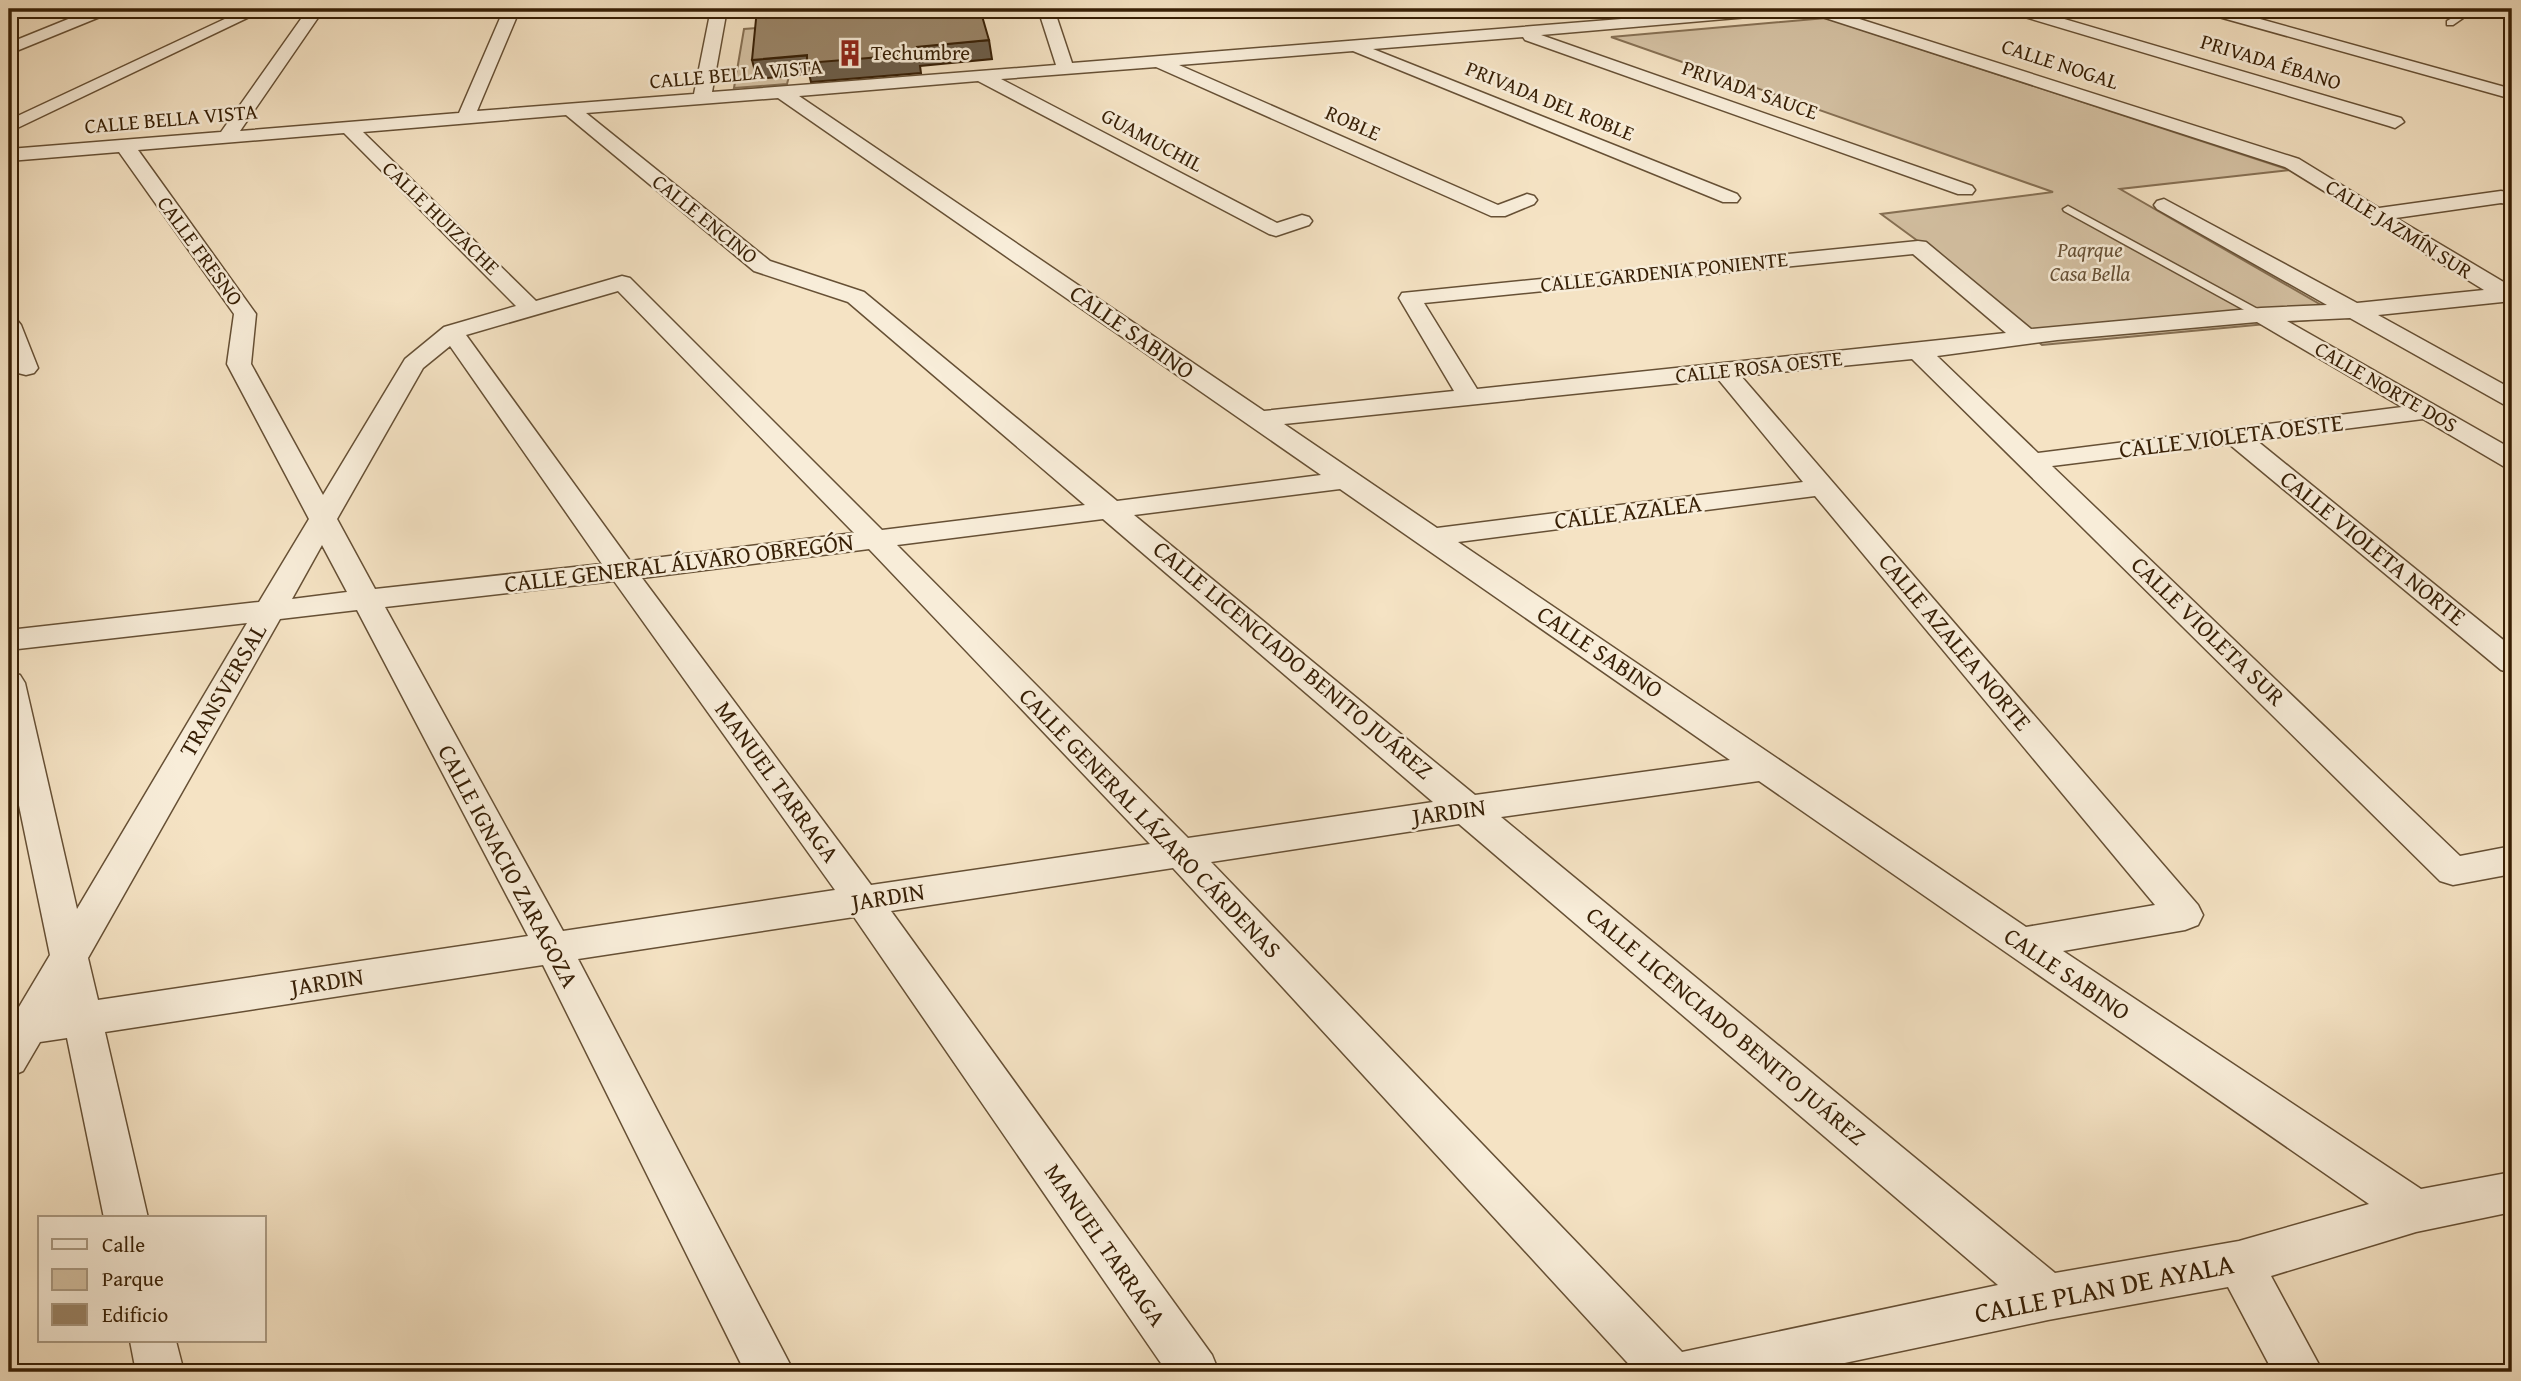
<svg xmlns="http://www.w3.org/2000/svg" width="2521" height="1381" font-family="'Gentium Book Plus',serif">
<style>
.green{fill:#d5c2a4;stroke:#867054;stroke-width:2}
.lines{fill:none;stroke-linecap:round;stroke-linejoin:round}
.lane-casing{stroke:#665035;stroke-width:3}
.street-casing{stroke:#665035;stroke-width:3}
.lane{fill:#f8edd9;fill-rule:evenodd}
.street{fill:#f8edd9;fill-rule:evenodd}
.shaded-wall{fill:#6c5d49;stroke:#371f05;stroke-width:2}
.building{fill:#9a8568;stroke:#371f05;stroke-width:2}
.labels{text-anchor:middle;stroke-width:5;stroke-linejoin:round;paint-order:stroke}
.far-poi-label{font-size:21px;fill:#371f05;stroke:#f8edd9;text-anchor:start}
.far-street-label{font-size:21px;fill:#371f05;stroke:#f8edd9}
.far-park-label{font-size:21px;font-style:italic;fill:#665035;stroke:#f8edd9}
.street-label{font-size:24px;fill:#371f05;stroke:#f8edd9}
.near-street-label{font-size:28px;fill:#371f05;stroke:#f8edd9}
</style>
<rect width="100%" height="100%" fill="#f5e3c4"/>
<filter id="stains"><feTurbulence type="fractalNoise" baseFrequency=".00286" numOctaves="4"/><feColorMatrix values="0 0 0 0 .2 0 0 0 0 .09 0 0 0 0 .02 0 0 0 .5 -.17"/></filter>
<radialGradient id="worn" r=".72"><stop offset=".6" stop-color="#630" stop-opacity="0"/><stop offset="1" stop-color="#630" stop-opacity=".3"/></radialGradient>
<path class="green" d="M1826,18L2290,170L2120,189L2342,317L2042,345L1926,247L1881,214L2053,192L1611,37Z
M802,25L787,84L734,88L744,29Z"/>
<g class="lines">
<defs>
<path id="lane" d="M2467,9H2476L2453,25H2447V21Z
M2068,206L2265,313L2267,315L2257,317L2064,211L2063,209Z"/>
<path id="street" d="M93,9H114L112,12L9,54V43Z
M246,9H266L9,132V120Z
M308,9H324L240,131L459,113L504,9H520L477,111L694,94L711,9H727L712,92L1056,65L1038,9H1054L1072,63L1747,9H1828L2299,159L2379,208L2501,191L2512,193V205L2501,203L2396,218L2512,287V301L2378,315L2512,389V406L2503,404L2350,318L2287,321L2512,449V468L2503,466L2423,419L2256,440L2512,647V673L2501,670L2229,444L2052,466L2460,856L2512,846V874L2453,885L2440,881L1912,359L1741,376L2198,905L2203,915L2198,925L2185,930L2063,951L2421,1189L2512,1172V1212L2416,1232L2271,1276L2323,1372H2273L2228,1287L2048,1320L1802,1372H1636L1173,868L891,911L1212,1355L1219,1372H1167L854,917L578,959L794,1372H745L543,965L105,1032L148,1218H104L67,1038L40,1042L23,1071L9,1077V1014L16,1012L50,955L9,757V672L20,675L25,683L77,909L247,623L9,650V630L259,602L309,519L227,364L234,314L119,152L9,161V149L221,132ZM1807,12L2285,167L2484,290L2357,303L2164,199L2157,201L2154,205L2157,209L2327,305L2261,308L2031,329L1926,242L1918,241L1402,293L1399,298L1454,391L1264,411L799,96L978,81L1269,234L1276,236L1309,225L1312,221L1309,217L1302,215L1277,223L1001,79L1156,67L1491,216H1505L1534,204L1537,200L1534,196L1527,194L1498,205L1179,65L1353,51L1723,202H1737L1740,198L1737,194L1373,49L1523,37L1525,40L1958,194H1972L1975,190L1972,186L1541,35ZM778,98L1321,475L1117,501L864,292L770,261L586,113ZM566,115L754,271L848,302L1085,505L882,530L630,278L622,276L536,301L363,132ZM344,133L516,306L444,327L405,359L323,495L251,364L256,314L138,150ZM1913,254L2006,333L1477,389L1424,303ZM618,291L854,533L630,561L466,335ZM2257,322L2402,407L2038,453L1937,356L2057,340ZM450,346L602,564L375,589L337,519L423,368ZM1718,379L1803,482L1437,528L1284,424ZM1340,489L1730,760L1475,795L1134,515ZM1815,496L2155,905L2026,927L1458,542ZM1103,519L1433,802L1188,838L897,545ZM322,545L347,592L292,599ZM869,549L1150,844L871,885L642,578ZM614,581L835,890L563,931L385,607ZM357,610L528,936L98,1000L88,958L280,619ZM1759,781L2369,1204L2239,1241L2055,1273L1501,817ZM1459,824L1998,1285L1682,1352L1211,862Z
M2006,9H2030L2401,118L2404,122L2395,128L2389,126L2008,12Z
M2199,9H2224L2512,89V99L2201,12Z
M9,318L17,320L21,325L38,368L34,373L26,375L18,373C6,357 8,337 9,318Z
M130,1341H176L184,1372H136Z"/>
</defs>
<use href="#lane" class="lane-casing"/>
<use href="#street" class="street-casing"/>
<use href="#lane" class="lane"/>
<use href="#street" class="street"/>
</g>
<path class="shaded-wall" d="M989,40L992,59L920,66L921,73L811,82L809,74L757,79L752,60Z"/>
<path class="building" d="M757,9H980L989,40L917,47L918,54L807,63V55L752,60Z"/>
<defs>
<symbol id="building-bare" viewBox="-9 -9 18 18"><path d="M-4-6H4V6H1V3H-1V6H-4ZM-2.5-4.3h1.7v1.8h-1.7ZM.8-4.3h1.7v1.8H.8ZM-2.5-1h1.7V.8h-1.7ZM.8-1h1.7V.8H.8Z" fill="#8f2418" stroke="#f8edd9" stroke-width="2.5" paint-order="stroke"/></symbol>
</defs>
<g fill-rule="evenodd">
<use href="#building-bare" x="831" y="34" width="38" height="38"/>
</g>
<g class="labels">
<g class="far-poi-label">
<text x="871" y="60">Techumbre</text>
</g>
<g class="far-street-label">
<text transform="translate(2271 62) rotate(17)" y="7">PRIVADA ÉBANO</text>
<text transform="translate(2060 64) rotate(18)" y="7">CALLE NOGAL</text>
<text transform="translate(736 74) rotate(-5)" y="7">CALLE BELLA VISTA</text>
<text transform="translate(1750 90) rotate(19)" y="7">PRIVADA SAUCE</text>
<text transform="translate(1550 101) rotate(22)" y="7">PRIVADA DEL ROBLE</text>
<text transform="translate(171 119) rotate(-5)" y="7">CALLE BELLA VISTA</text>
<text transform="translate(1353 123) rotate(24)" y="7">ROBLE</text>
<text transform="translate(1152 140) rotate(28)" y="7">GUAMUCHIL</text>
<text transform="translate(441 218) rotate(44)" y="7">CALLE HUIZACHE</text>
<text transform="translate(705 219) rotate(39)" y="7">CALLE ENCINO</text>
<text transform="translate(2399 229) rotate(32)" y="7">CALLE JAZMÍN SUR</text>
<text transform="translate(200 251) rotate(54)" y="7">CALLE FRESNO</text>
<text transform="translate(1664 272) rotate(-6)" y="7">CALLE GARDENIA PONIENTE</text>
<text transform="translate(1759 367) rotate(-6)" y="7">CALLE ROSA OESTE</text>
<text transform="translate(2386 387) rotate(30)" y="7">CALLE NORTE DOS</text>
</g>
<g class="far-park-label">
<text x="2090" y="257">Paqrque<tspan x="2090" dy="24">Casa Bella</tspan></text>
</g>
<g class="street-label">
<text transform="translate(1132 332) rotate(35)" y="8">CALLE SABINO</text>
<text transform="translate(2231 436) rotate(-7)" y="8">CALLE VIOLETA OESTE</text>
<text transform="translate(1628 512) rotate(-7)" y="8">CALLE AZALEA</text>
<text transform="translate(2373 548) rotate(39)" y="8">CALLE VIOLETA NORTE</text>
<text transform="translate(679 563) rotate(-7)" y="8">CALLE GENERAL ÁLVARO OBREGÓN</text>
<text transform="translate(2208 631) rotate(44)" y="8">CALLE VIOLETA SUR</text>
<text transform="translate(1955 642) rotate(50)" y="8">CALLE AZALEA NORTE</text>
<text transform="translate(1600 652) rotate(34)" y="8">CALLE SABINO</text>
<text transform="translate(1293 660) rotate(40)" y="8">CALLE LICENCIADO BENITO JUÁREZ</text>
<text transform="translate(223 690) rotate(-60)" y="8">TRANSVERSAL</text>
<text transform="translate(777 782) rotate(54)" y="8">MANUEL TARRAGA</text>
<text transform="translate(1449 812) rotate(-8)" y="8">JARDIN</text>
<text transform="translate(1150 823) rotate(46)" y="8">CALLE GENERAL LÁZARO CÁRDENAS</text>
<text transform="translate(508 866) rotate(62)" y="8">CALLE IGNACIO ZARAGOZA</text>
<text transform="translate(888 897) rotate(-9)" y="8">JARDIN</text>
<text transform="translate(2067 974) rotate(34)" y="8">CALLE SABINO</text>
<text transform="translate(327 982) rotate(-9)" y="8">JARDIN</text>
<text transform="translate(1726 1026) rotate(40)" y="8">CALLE LICENCIADO BENITO JUÁREZ</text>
<text transform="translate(1105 1245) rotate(55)" y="8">MANUEL TARRAGA</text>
</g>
<g class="near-street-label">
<text transform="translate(2104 1288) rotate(-11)" y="10">CALLE PLAN DE AYALA</text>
</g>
</g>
<rect width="2521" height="1381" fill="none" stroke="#f5e3c4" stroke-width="35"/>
<rect x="10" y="10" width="2500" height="1360" fill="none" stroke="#371f05" stroke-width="3.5"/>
<rect x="18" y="18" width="2486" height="1346" fill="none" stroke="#371f05" stroke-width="2"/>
<rect x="38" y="1216" width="228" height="126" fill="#f8edd9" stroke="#ab9b84" stroke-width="2"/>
<rect x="52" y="1239" width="35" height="10" fill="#f8edd9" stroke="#ab9b84" stroke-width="2"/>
<text x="102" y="1252" font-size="21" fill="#371f05">Calle</text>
<rect x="52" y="1269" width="35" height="21" fill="#d5c2a4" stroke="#ab9b84" stroke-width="2"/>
<text x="102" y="1286" font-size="21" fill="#371f05">Parque</text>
<rect x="52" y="1304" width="35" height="21" fill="#9a8568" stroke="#ab9b84" stroke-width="2"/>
<text x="102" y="1322" font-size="21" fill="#371f05">Edificio</text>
<rect width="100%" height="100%" filter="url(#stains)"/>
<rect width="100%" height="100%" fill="url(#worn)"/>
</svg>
